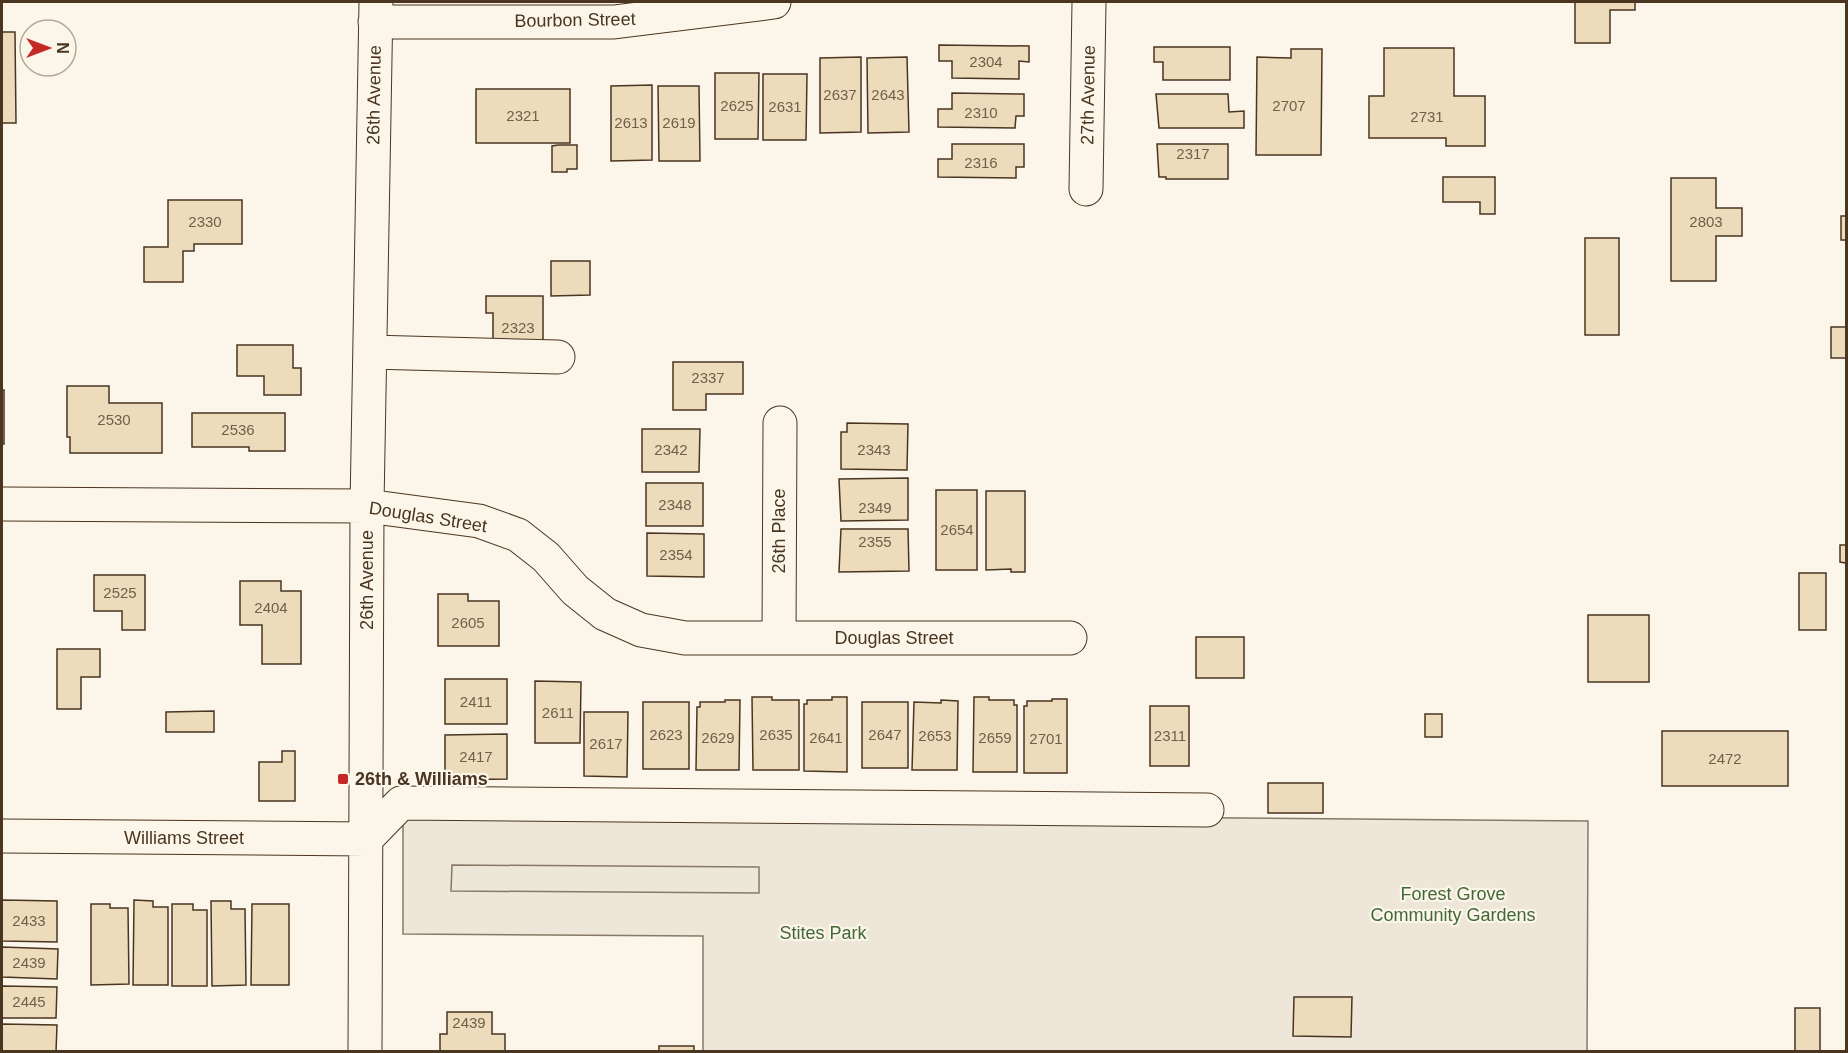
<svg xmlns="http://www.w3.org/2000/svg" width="1848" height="1053" font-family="Arial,sans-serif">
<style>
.green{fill:#ede6d9;stroke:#887966;stroke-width:1.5}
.parking{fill:#ede7d9;stroke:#887966;stroke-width:1.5}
.building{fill:#ecdcbc;stroke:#4a3520;stroke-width:1.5}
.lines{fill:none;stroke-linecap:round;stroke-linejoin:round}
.minor-casing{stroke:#4a3520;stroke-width:35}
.minor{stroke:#fbf6e9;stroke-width:33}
.poi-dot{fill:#c62828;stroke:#fbf6e9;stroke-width:2}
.labels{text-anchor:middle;stroke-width:4.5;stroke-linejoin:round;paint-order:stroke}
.number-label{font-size:15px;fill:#725f47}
.street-label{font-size:18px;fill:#4a3520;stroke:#fbf6e9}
.poi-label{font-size:18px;font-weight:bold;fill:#4a3520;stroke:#fbf6e9;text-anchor:start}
.park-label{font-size:18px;fill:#436837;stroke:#fbf6e9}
</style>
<rect width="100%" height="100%" fill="#fbf6e9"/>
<path class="green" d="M403,811L1588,821L1587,1051H703V936L403,934Z"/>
<path class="parking" d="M452,865L759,867V893L451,891Z"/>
<path class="building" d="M1575,2H1635V10H1610V43H1575Z
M2,32H15L16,123H2Z
M939,45L1029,46V62L1019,61V79L952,78V61H939Z
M1154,47H1230V80H1163V62H1154Z
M1384,48H1454V96H1485V146H1446V138H1369V96H1384Z
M1291,49H1322L1321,155H1256L1257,57L1291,58Z
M861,57V132L820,133V58Z
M907,57L909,132L868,133L867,58Z
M715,73H759L758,139H715Z
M763,74H807L806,140H763Z
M652,85V160L611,161V86Z
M658,86H699L700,161H659Z
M476,89H570V143H476Z
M952,93L1024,94V116H1016L1015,128L938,127V109H952Z
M1156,94H1228L1229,112L1244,111V128H1159Z
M952,144H1024V167H1016V178L938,177V159H952Z
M1157,144H1228V179H1166V177H1159Z
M558,145H577V169H567V172H552V146Z
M1443,177H1495V214H1480V202H1443Z
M1671,178H1716V208H1742V236H1716V281H1671Z
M168,200H242V244H194V251H183V282H144V247H168Z
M1841,216H1846V240H1841Z
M1585,238H1619V335H1585Z
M551,261H590V295L551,296Z
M486,296H543V343H493V313H486Z
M1831,327H1846V358H1831Z
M237,345H293V368H301V395H264V376H237Z
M673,362H743V394H706V410H673Z
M67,386H109V403H162V453H70V437H67Z
M2,390H4V444H2Z
M192,413H285V451H249V447H192Z
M847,423L908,424L907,470L841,469V432H847Z
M642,429H700L699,472H642Z
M908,478V520L841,521L839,479Z
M646,483H703V526H646Z
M936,490H977V570H936Z
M986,491H1025V572H1011V569L986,570Z
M841,529H908L909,571L839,572Z
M647,533L704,534V577L647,576Z
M1840,545H1846V563L1840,562Z
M1799,573H1826V630H1799Z
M94,575H145V630H122V611H94Z
M240,581H281V591H301V664H262V625H240Z
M438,594H468V601H499V646H438Z
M1588,615H1649V682H1588Z
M1196,637H1244V678H1196Z
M57,649H100V677H81V709H57Z
M445,679H507V724H445Z
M535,681L581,682L580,743H535Z
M752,697H772V700H799V770H753Z
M832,697H847V772L804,771V704H807V700H832Z
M974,697H989V700H1014V705H1017V772H973Z
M1052,699H1067V773H1024V706H1027V701H1052Z
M725,700H740L739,770H696L697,707H700V702H725Z
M941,700L958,701L957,770H912L914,702L941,703Z
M643,702H689V769H643Z
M862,702H908V768H862Z
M1150,706H1189V766H1150Z
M214,711V732H166V712Z
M584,712H628L627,777L584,776Z
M1425,714H1442V737H1425Z
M1662,731H1788V786H1662Z
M507,734V779L445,780V735Z
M282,751H295V801H259V762H282Z
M1268,783H1323V813H1268Z
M2,900L57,901V942L2,941Z
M134,900L153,901V907H168V985H133Z
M211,901H231V909H245L246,985L212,986Z
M91,904H110V908H128L129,984L91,985Z
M172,904H193V910H207V986H172Z
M252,904H289V985H251Z
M2,947L58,949L57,979L2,977Z
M2,986L57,987L56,1018H2Z
M1294,997H1352L1351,1037L1293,1036Z
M1795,1008H1820V1052H1795Z
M447,1012H492V1034H505V1052H440V1034H447Z
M2,1024L57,1025L56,1052H2Z
M659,1046H694V1052H659Z"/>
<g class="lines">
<defs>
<path id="minor" d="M375,22H614L774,2
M1086,189L1089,2
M370,352L558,357
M2,504L367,506L479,521L518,535L546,557L575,590L605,614L641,630L685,638H1070
M779,638L780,423
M2,836L366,839L401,803L1207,810
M365,1052L367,506L376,2"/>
</defs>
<use href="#minor" class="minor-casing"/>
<use href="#minor" class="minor"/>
</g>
<rect class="poi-dot" x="337" y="773" width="12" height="12" rx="3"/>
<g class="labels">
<g class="number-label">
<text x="986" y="67">2304</text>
<text x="840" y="100">2637</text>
<text x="888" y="100">2643</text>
<text x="737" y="111">2625</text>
<text x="1289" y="111">2707</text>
<text x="785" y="112">2631</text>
<text x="981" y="118">2310</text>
<text x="523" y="121">2321</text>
<text x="1427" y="122">2731</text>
<text x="631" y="128">2613</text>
<text x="679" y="128">2619</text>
<text x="1193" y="159">2317</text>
<text x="981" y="168">2316</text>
<text x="205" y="227">2330</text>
<text x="1706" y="227">2803</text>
<text x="518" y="333">2323</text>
<text x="708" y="383">2337</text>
<text x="114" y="425">2530</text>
<text x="238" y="435">2536</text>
<text x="671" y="455">2342</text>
<text x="874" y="455">2343</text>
<text x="675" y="510">2348</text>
<text x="875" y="513">2349</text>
<text x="957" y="535">2654</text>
<text x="875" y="547">2355</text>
<text x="676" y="560">2354</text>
<text x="120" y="598">2525</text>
<text x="271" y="613">2404</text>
<text x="468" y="628">2605</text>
<text x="476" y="707">2411</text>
<text x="558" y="718">2611</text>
<text x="666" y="740">2623</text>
<text x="776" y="740">2635</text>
<text x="885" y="740">2647</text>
<text x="935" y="741">2653</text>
<text x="1170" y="741">2311</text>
<text x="718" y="743">2629</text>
<text x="826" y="743">2641</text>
<text x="995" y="743">2659</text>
<text x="1046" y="744">2701</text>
<text x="606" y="749">2617</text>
<text x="476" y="762">2417</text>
<text x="1725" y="764">2472</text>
<text x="29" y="926">2433</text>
<text x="29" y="968">2439</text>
<text x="29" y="1007">2445</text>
<text x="469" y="1028">2439</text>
</g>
<g class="street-label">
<text transform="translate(575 20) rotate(-1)" y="6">Bourbon Street</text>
<text transform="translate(374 95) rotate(-89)" y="6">26th Avenue</text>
<text transform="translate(1088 95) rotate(-89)" y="6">27th Avenue</text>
<text transform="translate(428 517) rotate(9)" y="6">Douglas Street</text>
<text transform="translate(779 531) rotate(-90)" y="6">26th Place</text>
<text transform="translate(367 580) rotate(-90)" y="6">26th Avenue</text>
<text x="894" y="644">Douglas Street</text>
<text x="184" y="844">Williams Street</text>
</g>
<g class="poi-label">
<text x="355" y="785">26th &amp; Williams</text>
</g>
<g class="park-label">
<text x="1453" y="900">Forest Grove<tspan x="1453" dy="21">Community Gardens</tspan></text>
<text x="823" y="939">Stites Park</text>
</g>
</g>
<rect width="1848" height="1053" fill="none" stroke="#4a3520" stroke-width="6"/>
<g transform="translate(48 48) rotate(90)"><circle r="28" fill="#fbf6e9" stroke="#b4a999" stroke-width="1.5"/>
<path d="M0-4.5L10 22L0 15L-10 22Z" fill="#c62828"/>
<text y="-9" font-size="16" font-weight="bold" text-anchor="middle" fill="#4a3520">N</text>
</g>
</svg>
